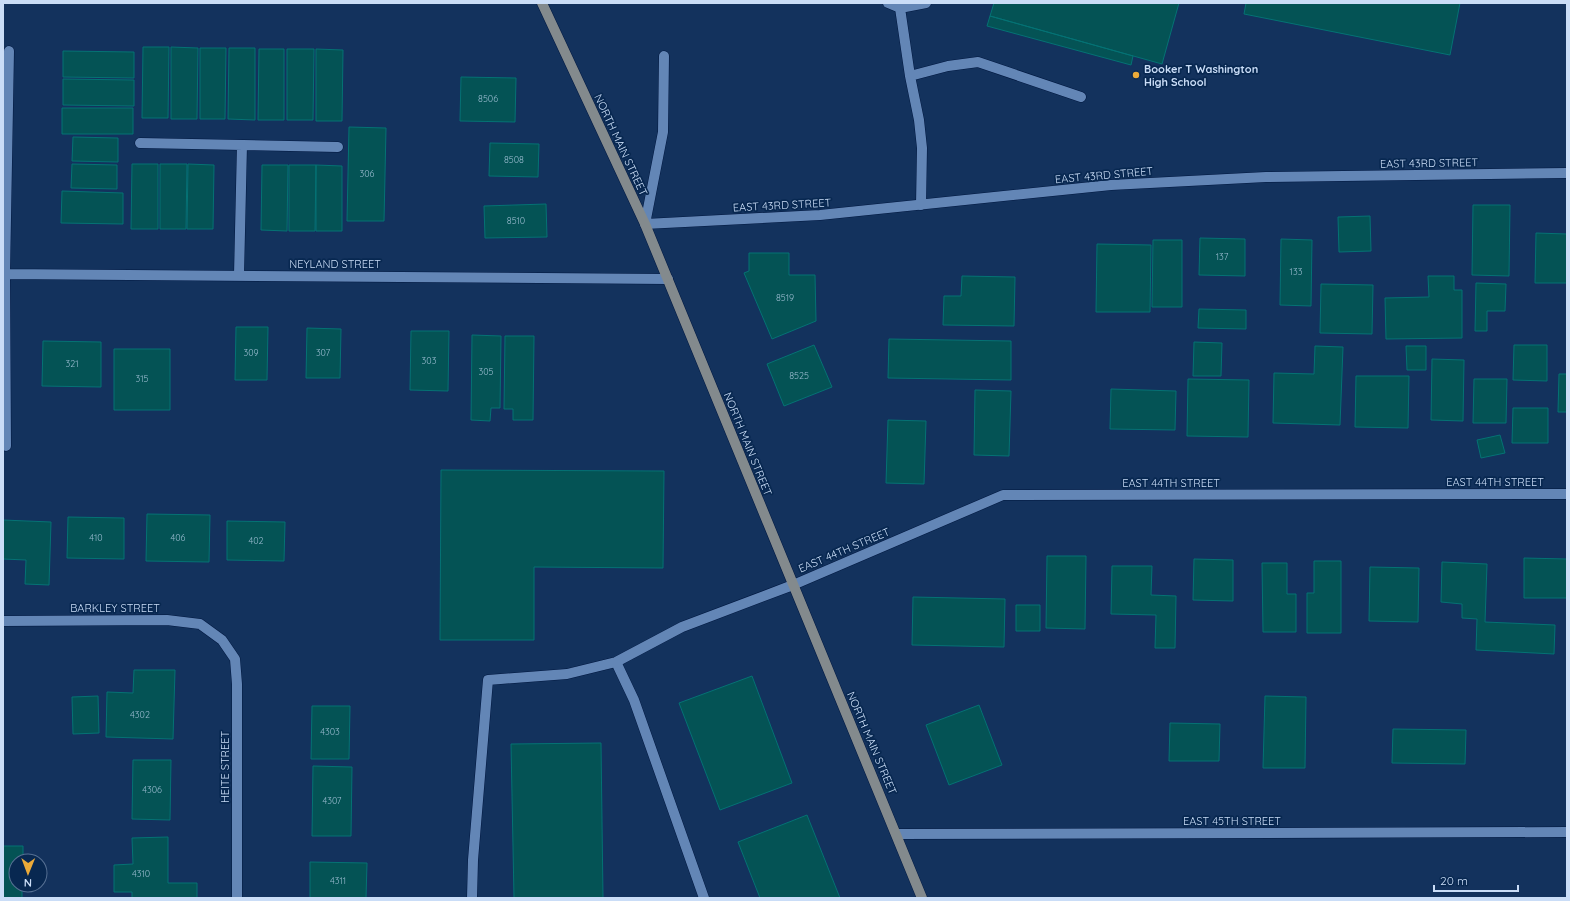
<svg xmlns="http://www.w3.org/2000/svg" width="1570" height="901" font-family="Quicksand,sans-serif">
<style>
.building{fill:#045355;stroke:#057274}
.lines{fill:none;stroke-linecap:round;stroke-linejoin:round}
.lane-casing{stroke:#001840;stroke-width:11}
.street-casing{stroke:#001840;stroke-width:11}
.secondary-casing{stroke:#001840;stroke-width:11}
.lane{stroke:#6386b6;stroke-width:10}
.street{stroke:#6386b6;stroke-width:10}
.secondary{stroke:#838a8d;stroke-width:10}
.poi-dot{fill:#ebaa39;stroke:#082851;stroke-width:1.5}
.labels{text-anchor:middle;stroke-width:3.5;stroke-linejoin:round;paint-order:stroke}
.number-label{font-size:9px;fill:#98bace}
.poi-label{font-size:11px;font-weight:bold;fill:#caddf7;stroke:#082851;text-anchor:start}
.street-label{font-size:11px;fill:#caddf7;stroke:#082851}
</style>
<rect width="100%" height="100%" fill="#13325d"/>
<path class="building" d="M994,3H1179L1162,64L990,16Z
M1246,3H1460L1450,55L1244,14Z
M990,16L1133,56L1131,65L987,26Z
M143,47H169L168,118H142Z
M171,47L198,48L197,119H171Z
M200,48H226L225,119H200Z
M229,48H255V120L228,119Z
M259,49H284V120H258Z
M287,49H314L313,120H287Z
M316,49L343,50L342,121H316Z
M63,51L134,52V78L63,77Z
M461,77L516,78L515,122L460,121Z
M63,79L134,80V106L63,105Z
M62,108H133V134H62Z
M349,127L386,128L384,221H347Z
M73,137L118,138V162L72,161Z
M490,143L539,144L538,177L489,176Z
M72,164L117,165V189L71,188Z
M132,164H158V229H131Z
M160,164H187L186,229H160Z
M188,164L214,165L213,229H187Z
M262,165H288L287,231L261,230Z
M289,165H316L315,231H289Z
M316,165L342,166V231H316Z
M62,191L123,193V224L61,223Z
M546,204L547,237L485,238L484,206Z
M1473,205H1510L1509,276L1472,275Z
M1370,216L1371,251L1339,252L1338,217Z
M1536,233L1567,234V283H1535Z
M1200,238L1245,239V276L1199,275Z
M1281,239L1312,240L1311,306L1280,305Z
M1153,240H1182V307H1152Z
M1097,244L1151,245L1150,312H1096Z
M749,253H789V275H815L816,321L772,339L744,273L749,271Z
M962,276L1015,277L1014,326L943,325L944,296H961Z
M1428,276H1454V290H1462V338L1386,339L1385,298L1429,297Z
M1476,283L1506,284L1505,311H1487V331H1475Z
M1321,284L1373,285L1372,334L1320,333Z
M1199,309L1246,310V329L1198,328Z
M236,327H268L267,380H235Z
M307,328L341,329L340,378H306Z
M411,331H449L448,391L410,390Z
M472,335L501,336L500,408H491L490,421L471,420Z
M505,336H534L533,420H513V409H504Z
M889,339L1011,341V380L888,378Z
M43,341L101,342V387L42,386Z
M1194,342L1222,343L1221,376H1193Z
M814,345L832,387L784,406L767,364Z
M1514,345H1547V381L1513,380Z
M1315,346L1343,347L1340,425L1273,423L1274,373L1314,374Z
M1406,346H1426V370H1407Z
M114,349H170V410H114Z
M1432,359L1464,360L1463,421L1431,420Z
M1559,374H1567V412H1558Z
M1356,376H1409L1408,428L1355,427Z
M1188,379L1249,380L1248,437L1187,436Z
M1474,379H1507L1506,423H1473Z
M1111,389L1176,391L1175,430L1110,429Z
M975,390L1011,391L1009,456L974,455Z
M1513,408H1548V443H1512Z
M888,420L926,421L924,484L886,483Z
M1500,435L1505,453L1481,458L1477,440Z
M441,470L664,471L663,568L534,567V640H440Z
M147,514L210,515L209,562L146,561Z
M68,517L124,518V559L67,558Z
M3,520L51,522L49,585L25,584L26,560L3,559Z
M227,521L285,522L284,561L227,560Z
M1047,556H1086L1085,629L1046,628Z
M1524,558L1567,559V598H1524Z
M1194,559L1233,560V601L1193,600Z
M1314,561H1341V633H1307V593H1314Z
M1442,562L1487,564L1485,622L1555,625L1554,654L1476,650L1477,619L1462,618V604L1441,602Z
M1262,563H1287V594H1296V632H1263Z
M1112,566H1152L1151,595L1176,596L1175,648H1155L1156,615L1111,614Z
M1370,567L1419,568L1418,622L1369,621Z
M913,597L1005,599L1004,647L912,645Z
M1016,605H1040V631H1016Z
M134,670H175L173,739L106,737L107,692L133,693Z
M752,676L792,783L720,810L679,703Z
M98,696L99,733L73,734L72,697Z
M1265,696L1306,697L1305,768H1263Z
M979,705L1002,765L949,785L926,725Z
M312,706H350L349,759H311Z
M1170,723L1220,724L1219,761H1169Z
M1393,729L1466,730L1465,764L1392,763Z
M601,743L603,898H514L511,744Z
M133,760H171L170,820L132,819Z
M313,766L352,767L351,836H312Z
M807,815L840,898H760L738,842Z
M168,837V883H197V898H132V892H114V865L133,864L132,838Z
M3,846H23V861H16V885H22V898H3Z
M310,862L367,863L366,898H310Z"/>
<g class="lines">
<defs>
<path id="lane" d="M888,3L900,8L926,3
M900,8L910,76L919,120L922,148L921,205
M910,76L948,66L978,62L1081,97
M140,143L338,147
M239,275L242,145
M616,662L634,700L704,898
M472,898L473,860L488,680L567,674L616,662L682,627L793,585"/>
<path id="street" d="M664,56L663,132L645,224L820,215L1111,185L1266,177L1567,173
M3,274L668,279
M6,446L5,274L9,51
M793,585L1003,495L1567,494
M3,621L167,620L200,624L222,640L235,659L237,684V898
M897,834L1567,832"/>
<path id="secondary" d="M542,3L645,224L922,898"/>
</defs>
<use href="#lane" class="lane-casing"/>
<use href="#street" class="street-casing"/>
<use href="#secondary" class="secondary-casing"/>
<use href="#lane" class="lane"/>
<use href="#street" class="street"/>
<use href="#secondary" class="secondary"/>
</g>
<circle class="poi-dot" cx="1136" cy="75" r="4"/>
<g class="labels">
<g class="number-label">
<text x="488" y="102">8506</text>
<text x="514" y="163">8508</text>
<text x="367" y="177">306</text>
<text x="516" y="224">8510</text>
<text x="1222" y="260">137</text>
<text x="1296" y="275">133</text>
<text x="785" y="301">8519</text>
<text x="251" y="356">309</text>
<text x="323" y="356">307</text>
<text x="429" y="364">303</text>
<text x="72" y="367">321</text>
<text x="486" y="375">305</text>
<text x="799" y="379">8525</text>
<text x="142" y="382">315</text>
<text x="96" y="541">410</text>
<text x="178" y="541">406</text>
<text x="256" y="544">402</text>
<text x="140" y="718">4302</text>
<text x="330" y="735">4303</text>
<text x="152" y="793">4306</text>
<text x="332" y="804">4307</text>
<text x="141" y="877">4310</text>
<text x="338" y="884">4311</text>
</g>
<g class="poi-label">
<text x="1144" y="73">Booker T Washington<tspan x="1144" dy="13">High School</tspan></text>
</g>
<g class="street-label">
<text transform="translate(621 145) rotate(65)" y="4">NORTH MAIN STREET</text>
<text transform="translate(1429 163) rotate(-1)" y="4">EAST 43RD STREET</text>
<text transform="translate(1104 175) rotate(-5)" y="4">EAST 43RD STREET</text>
<text transform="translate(782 205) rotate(-3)" y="4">EAST 43RD STREET</text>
<text x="335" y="268">NEYLAND STREET</text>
<text transform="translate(748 444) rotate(68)" y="4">NORTH MAIN STREET</text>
<text x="1495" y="486">EAST 44TH STREET</text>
<text x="1171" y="487">EAST 44TH STREET</text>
<text transform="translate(844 550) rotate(-23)" y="4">EAST 44TH STREET</text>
<text x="115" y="612">BARKLEY STREET</text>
<text transform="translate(872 743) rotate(67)" y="4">NORTH MAIN STREET</text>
<text transform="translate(225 767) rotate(-90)" y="4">HEITE STREET</text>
<text x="1232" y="825">EAST 45TH STREET</text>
</g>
</g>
<rect width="1570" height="901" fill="none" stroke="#caddf7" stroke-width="8"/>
<g transform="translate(28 873) rotate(181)"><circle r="19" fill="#082851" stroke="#567093"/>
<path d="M0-3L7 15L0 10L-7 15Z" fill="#ebaa39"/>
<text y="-6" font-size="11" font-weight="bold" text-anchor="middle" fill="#caddf7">N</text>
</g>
<path d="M1434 885v6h84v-6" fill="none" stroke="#caddf7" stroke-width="2"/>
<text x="1440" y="885" font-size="12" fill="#caddf7" stroke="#082851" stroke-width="3" paint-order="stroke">20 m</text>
</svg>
